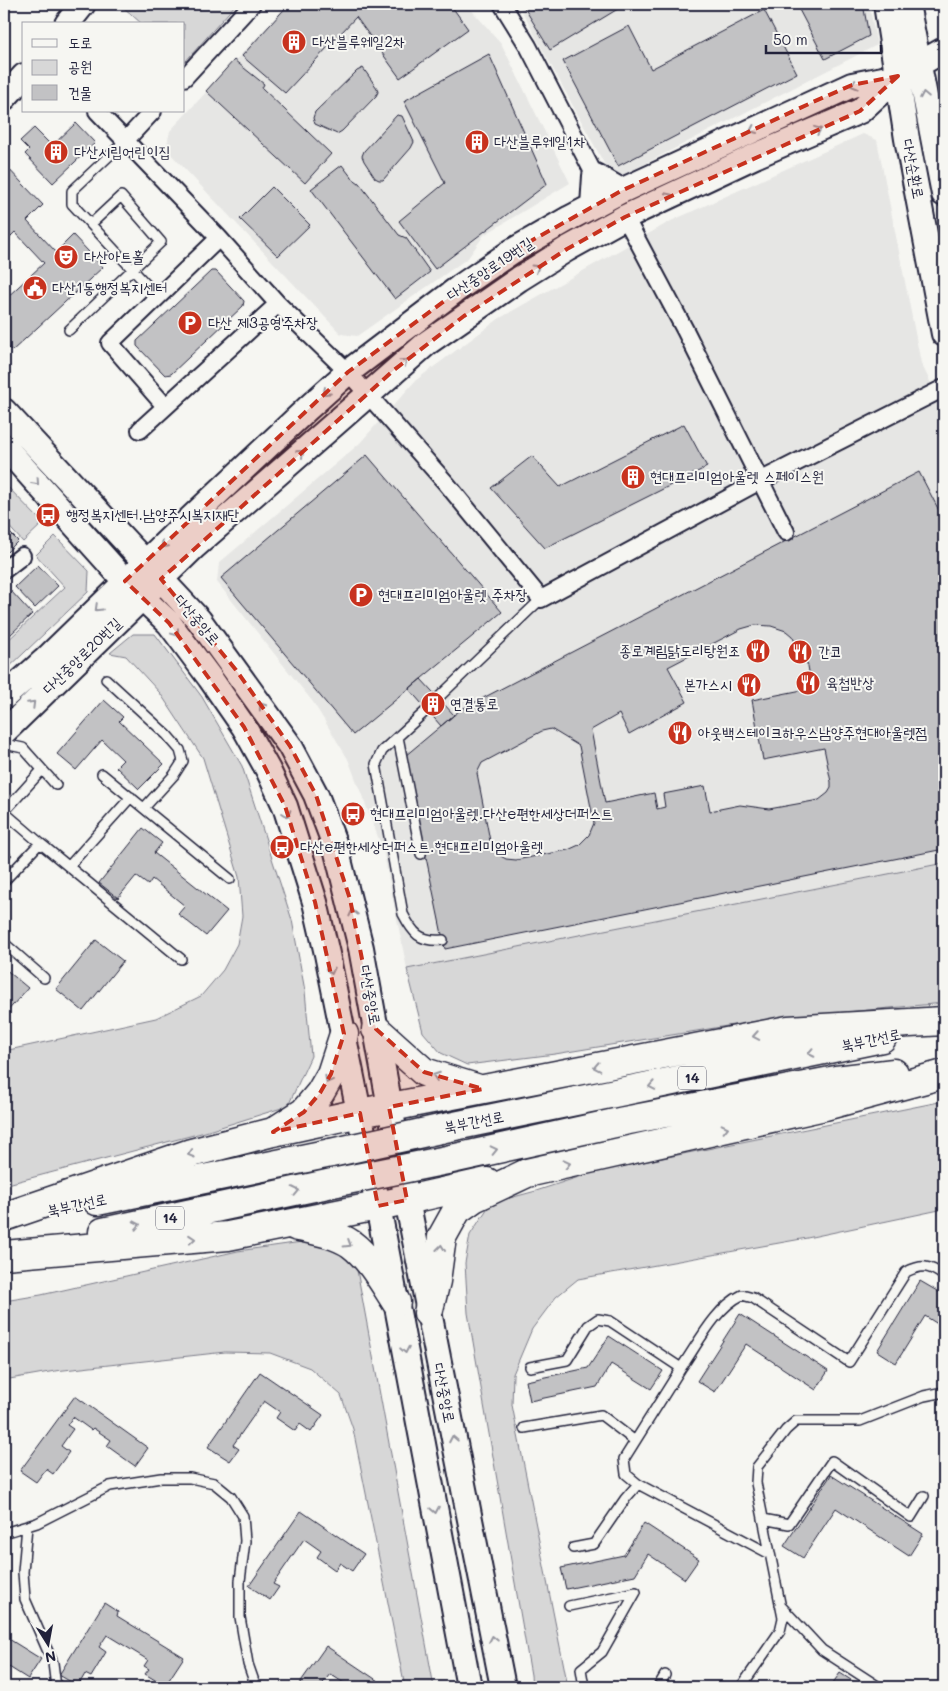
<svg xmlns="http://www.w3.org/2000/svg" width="948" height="1691" font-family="Mali,'Poor Story',sans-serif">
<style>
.built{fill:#e6e6e4}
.green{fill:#d7d7d7;stroke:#7c7c89}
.building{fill:#c2c2c4;stroke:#22223b;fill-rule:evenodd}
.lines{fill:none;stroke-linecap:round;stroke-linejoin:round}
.lane-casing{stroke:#22223b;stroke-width:12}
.street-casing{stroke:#22223b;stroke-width:20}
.secondary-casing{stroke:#22223b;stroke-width:28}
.highway-casing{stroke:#22223b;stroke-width:31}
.lane{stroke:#f6f6f2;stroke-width:9}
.street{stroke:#f6f6f2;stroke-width:16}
.secondary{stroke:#f6f6f2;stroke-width:24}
.highway{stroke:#f6f6f2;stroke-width:28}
.highway-bridge-casing{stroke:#22223b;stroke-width:31;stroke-linecap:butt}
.highway-bridge{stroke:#f6f6f2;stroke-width:28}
.oneway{stroke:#9797a0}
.marked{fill:#c8321e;fill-opacity:0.2;stroke:#c8321e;stroke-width:4;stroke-dasharray:10 6;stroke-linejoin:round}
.labels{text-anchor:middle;stroke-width:4;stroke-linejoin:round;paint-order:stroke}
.shield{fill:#f6f6f2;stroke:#626272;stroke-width:1}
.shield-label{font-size:14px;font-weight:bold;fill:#22223b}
.poi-label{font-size:15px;fill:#22223b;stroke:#f6f6f2;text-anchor:start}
.street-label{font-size:15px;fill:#22223b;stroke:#f6f6f2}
</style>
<rect width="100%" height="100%" fill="#f6f6f2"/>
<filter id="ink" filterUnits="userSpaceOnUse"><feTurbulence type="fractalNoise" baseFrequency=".02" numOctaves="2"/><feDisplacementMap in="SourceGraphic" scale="10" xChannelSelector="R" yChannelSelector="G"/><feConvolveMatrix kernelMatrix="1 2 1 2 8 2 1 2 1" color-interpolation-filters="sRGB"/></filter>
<g filter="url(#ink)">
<path class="built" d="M288,4H466L501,43L570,183L484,235L468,258L357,336L341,334L166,149L170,131Z
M518,4H869L877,45L613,180Z
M863,134L877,140L921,363L944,410V863L407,969L383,850L348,759L313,702L217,582L219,563L359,444L416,380L500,318L671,221Z"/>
<path class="green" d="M124,4H236L185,62L184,60V24H142L122,6Z
M4,483L43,523L23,542L4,521Z
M55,536L89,571L88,592L4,672V644L65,587L36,555Z
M133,634H155L202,697L242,766L292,920L305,991L311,1056L288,1106L205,1132L4,1185V1051L156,1018L201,996L223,970L237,944L242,916L239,877L203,758L160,693L126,656L110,653Z
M944,863V1003L770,1019L555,1054L467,1065L441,1053L423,1032L407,969Z
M944,1101V1209L807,1238L578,1279L556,1297L532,1329L513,1374L512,1405L568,1687H532L531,1675L468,1313L465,1263L470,1235L491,1203L536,1191L594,1172Z
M309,1241L340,1248L357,1270L434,1687H405L353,1429L341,1395L310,1368L270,1353L225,1352L55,1371L4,1380V1301L41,1295L238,1251Z"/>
<path class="building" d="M289,4H450L468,29L400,78L356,17L285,93L242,56Z
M522,4H626L550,50Z
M796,4H863L869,36L825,59Z
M764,10L797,73L618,166L563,61L629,26L651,69Z
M489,54L547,184L435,269L399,221L445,183L404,101Z
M234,60L264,84L262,88L331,154L305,183L206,91Z
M363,68L377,88L378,92L376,96L342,131L337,134L315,124L313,118L315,112L357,71Z
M397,115L402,116L414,142L411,148L383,180H379L375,178L364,161L362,156L364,151Z
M76,123L95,143L53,183L25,154L29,150L20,141L34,128L52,146Z
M4,164L43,205L27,221L56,252L73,235L103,267L12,351L4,343V300L44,263L15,232L4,243Z
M342,165L352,178L359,183L399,235L406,238L430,272L395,299L311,189Z
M272,187L310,225L278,256L240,219Z
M211,271H216L244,301L243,306L171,374L165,375L137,346V341Z
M684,424L707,467L545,548L491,488L532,456L560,487Z
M367,455L502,612L353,735L221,578Z
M919,472L944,520V849L445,949L405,756L460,710ZM755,625L771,626L786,631L792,636L808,666L812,688L752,700L763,760L824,748L831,782V788L828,793L819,800L769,809L740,805L710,811L705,786L663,794L665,807L657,809L654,793L605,803L591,730L619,714L629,734L687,702L668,667L741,629ZM551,729L579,746L594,823L589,835L579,845L568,850L516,860L506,859L497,854L491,846L477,773L482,763L542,731Z
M4,527L18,541L4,555Z
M38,565L58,586L35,608L15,587Z
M11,591L32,614L9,636L4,630V598Z
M421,679L454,715L441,726L409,689Z
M104,700L123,717L119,721L164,764L139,789L116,767L123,760L102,740L76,770L57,754Z
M143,828L162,843L154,853L227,911L206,936L178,914L185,906L152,879L148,885L136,876L118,898L99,883Z
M4,848L12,855L4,864Z
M96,940L123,961L83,1011L56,989Z
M4,968L28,988L5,1014L4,1013Z
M920,1281L944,1295V1328L925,1316L896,1363L877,1351Z
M740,1314L828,1371L816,1390L746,1344L715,1392L697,1381Z
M609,1336L663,1371L651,1389L611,1364L597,1387L530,1401L526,1381L588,1368Z
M260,1372L323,1415L311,1432L300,1424L295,1431L276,1418L280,1412L264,1401L233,1445L239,1449L230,1461L208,1447Z
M75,1396L148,1448L135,1466L107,1446L111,1440L93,1428L91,1430L73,1417L67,1425L73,1429L61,1446L69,1452L53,1474L46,1469L36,1482L20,1471Z
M831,1475L923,1534L909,1556L836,1508L803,1558L784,1546Z
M301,1511L364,1554L352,1571L340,1563L335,1570L317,1557L321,1551L304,1539L273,1584L279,1587L270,1600L249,1586Z
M644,1523L699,1559L685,1579L648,1554L635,1575L566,1589L561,1568L624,1555Z
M104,1603L118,1612L117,1616L184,1657L165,1686L145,1674L149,1669L144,1666L148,1660L107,1635L99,1647L106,1652L91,1677L85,1674L78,1686L59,1675Z
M4,1636L41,1659L28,1679L9,1667L4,1675Z
M326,1646L387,1687H345L347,1685L330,1674L320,1687H297Z
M840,1673L862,1687H830Z"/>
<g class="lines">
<defs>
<path id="lane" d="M126,140L72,191V204L158,297
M69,330L161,242L121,196L91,224
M106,679L167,735L180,750L183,761L174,775L144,808
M438,698L541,599
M427,710L382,751L376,764L403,914C413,933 419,942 443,940
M398,737L421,854
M4,744L23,748L56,785
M102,774L230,879
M40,843L4,812L42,770
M69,866L131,797
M4,881L40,843L181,959
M4,943L44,978
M530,1367L567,1360L588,1326L598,1319L610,1321L681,1368C698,1344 715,1308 742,1295L753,1298L849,1362L906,1272C922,1264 929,1265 944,1276
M681,1368L624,1459L626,1474L638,1484L770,1554
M524,1428L601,1415L635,1441
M763,1519L789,1524L832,1461L911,1517L924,1496
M27,1526L23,1572L25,1599L53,1663L56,1687
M4,1533L37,1523L110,1486L161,1478H190L214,1483L231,1497L243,1516L245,1541L240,1581V1617L248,1664L256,1687
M573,1548L594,1544L625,1499L638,1484
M780,1605L822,1650L879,1687
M569,1606L636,1592
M584,1687L581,1669L602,1652L636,1592
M658,1687L665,1675
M741,1687L780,1631L783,1618L756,1483L757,1467L786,1430L796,1421H860L924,1396L944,1392"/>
<path id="street" d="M502,4L528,46L595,176
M184,78L252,4
M97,111L219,238L278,304L348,372L446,483L541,599L760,481L944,388
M126,140L153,111
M625,217L685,330L786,532
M165,406L110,343L219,238
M140,430L278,304
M4,570L22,556"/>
<path id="secondary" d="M886,4L907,139L944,334
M907,4L944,194
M67,24L83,4
M4,98L24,76
M593,206L595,176L621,191
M4,411L199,620L290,746L316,795L336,848L361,948L407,1200L503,1687
M4,446L125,581L169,623L210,678L244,727L268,770L285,806L315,902L327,954L378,1206L469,1687
M4,697L44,661L189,520L308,408L348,372L460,287L511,252L570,218L621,191L852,85L898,76
M4,732L194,547L427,343L519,279L567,249L625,217L755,156L860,111L898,76L944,50"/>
<path id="highway" d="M376,1029L424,1072L476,1088
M440,1129L882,1038
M273,1132L360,1113L788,1030L944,1021
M447,1160L624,1121L836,1080L894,1073
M97,1201L331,1153
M4,1217L191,1153L273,1132L304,1112L320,1093L331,1074L344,1034
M295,1226C312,1230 335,1233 351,1244C370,1258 383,1282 396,1302
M103,1232L337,1182
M4,1255L228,1236L407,1200L487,1182
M428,1313L436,1281L442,1237L457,1210L474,1198L527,1173L825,1106L944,1074"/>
</defs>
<use href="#lane" class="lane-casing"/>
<use href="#street" class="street-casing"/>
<use href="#secondary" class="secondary-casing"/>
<use href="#highway" class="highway-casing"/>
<use href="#lane" class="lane"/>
<use href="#street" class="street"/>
<use href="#secondary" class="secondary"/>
<use href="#highway" class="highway"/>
<defs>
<path id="highway-bridge" d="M331,1153L440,1129
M337,1182L447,1160"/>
</defs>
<use href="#highway-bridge" class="highway-bridge-casing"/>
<use href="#highway-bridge" class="highway-bridge"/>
</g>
<defs><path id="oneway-chevron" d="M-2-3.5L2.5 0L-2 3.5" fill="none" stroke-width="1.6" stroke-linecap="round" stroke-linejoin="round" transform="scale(1.25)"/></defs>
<g class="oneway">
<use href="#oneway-chevron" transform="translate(854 85) rotate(164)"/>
<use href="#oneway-chevron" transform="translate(924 95) rotate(-101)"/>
<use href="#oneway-chevron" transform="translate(753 130) rotate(155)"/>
<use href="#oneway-chevron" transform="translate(818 130) rotate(-22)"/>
<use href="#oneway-chevron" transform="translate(669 196) rotate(-26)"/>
<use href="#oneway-chevron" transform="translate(536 268) rotate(-32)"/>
<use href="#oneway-chevron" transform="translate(404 362) rotate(-40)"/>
<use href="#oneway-chevron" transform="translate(326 392) rotate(138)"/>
<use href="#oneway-chevron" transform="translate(301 453) rotate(-41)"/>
<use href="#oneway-chevron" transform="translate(36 482) rotate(48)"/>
<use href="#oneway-chevron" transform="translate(164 545) rotate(135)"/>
<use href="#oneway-chevron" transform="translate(98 608) rotate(136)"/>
<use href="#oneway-chevron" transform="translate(176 633) rotate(53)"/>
<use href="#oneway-chevron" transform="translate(32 704) rotate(-45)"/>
<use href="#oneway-chevron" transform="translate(262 706) rotate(-125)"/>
<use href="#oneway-chevron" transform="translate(287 814) rotate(72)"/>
<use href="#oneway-chevron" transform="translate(353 913) rotate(-103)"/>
<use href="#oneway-chevron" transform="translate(331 971) rotate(78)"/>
<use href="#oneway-chevron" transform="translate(756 1036) rotate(170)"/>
<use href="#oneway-chevron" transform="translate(811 1053) rotate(168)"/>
<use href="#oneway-chevron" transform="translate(597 1067) rotate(169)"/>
<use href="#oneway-chevron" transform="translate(436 1076) rotate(-160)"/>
<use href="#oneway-chevron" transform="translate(328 1080) rotate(119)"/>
<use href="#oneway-chevron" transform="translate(652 1086) rotate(169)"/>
<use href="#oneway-chevron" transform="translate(725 1128) rotate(-13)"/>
<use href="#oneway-chevron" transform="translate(494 1150) rotate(-13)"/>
<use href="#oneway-chevron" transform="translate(191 1154) rotate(163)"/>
<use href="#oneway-chevron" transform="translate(567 1164) rotate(-13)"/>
<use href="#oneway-chevron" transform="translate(296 1191) rotate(-12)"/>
<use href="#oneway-chevron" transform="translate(137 1225) rotate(-12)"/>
<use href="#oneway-chevron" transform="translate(192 1239) rotate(-5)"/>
<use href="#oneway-chevron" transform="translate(348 1244) rotate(32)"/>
<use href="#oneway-chevron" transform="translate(441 1248) rotate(-83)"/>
<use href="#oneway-chevron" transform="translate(405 1350) rotate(79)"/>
<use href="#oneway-chevron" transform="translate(453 1439) rotate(-101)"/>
<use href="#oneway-chevron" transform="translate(435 1510) rotate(79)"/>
<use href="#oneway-chevron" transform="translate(493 1639) rotate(-101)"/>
</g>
</g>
<path class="marked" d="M898,76L860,111L625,217L567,249L464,316L394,370L161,579L236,670L290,746L316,795L350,899L376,1029L424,1072L483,1089L389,1107L407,1200L378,1206L360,1113L273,1132L304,1112L320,1093L331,1074L344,1034L315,902L285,806L244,727L169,623L125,581L348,372L511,252L621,191L813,102L852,85Z"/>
<defs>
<symbol id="building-disc" viewBox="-11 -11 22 22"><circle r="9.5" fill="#c8321e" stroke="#f6f6f2"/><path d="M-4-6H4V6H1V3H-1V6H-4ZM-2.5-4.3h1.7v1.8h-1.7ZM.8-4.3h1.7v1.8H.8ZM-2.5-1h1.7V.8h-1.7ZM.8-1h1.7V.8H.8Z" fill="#fff"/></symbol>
<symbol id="theatre-disc" viewBox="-11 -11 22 22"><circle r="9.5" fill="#c8321e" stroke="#f6f6f2"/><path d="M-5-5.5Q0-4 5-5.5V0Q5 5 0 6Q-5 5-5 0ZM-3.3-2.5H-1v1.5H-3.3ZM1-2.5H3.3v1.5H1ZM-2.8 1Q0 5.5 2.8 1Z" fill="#fff"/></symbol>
<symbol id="civic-disc" viewBox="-11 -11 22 22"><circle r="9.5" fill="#c8321e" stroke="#f6f6f2"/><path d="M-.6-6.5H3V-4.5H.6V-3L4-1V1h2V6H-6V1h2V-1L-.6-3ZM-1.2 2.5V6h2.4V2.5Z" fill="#fff"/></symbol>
<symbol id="parking-disc" viewBox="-11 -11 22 22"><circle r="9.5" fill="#c8321e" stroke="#f6f6f2"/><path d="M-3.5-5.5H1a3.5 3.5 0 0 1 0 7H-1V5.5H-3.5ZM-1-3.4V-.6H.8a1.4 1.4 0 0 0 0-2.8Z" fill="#fff"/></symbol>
<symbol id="bus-disc" viewBox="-11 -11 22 22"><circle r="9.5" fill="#c8321e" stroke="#f6f6f2"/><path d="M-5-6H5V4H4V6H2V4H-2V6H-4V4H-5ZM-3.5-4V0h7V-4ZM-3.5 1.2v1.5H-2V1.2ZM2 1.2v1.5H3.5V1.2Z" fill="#fff"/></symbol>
<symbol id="restaurant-disc" viewBox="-11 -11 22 22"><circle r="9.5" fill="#c8321e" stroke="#f6f6f2"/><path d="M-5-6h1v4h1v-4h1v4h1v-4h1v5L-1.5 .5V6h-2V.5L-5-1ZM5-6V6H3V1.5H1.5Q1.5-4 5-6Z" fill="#fff"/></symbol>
</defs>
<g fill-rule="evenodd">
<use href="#building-disc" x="280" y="28" width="28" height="28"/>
<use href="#building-disc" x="463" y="128" width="28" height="28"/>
<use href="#building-disc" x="42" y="138" width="28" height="28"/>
<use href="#theatre-disc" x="52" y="243" width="28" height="28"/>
<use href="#civic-disc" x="21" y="274" width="28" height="28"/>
<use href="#parking-disc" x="176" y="309" width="28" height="28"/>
<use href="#building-disc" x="619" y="463" width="28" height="28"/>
<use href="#bus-disc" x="34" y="501" width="28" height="28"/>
<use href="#parking-disc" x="347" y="581" width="28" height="28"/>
<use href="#restaurant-disc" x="744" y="637" width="28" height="28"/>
<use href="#restaurant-disc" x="786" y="638" width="28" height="28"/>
<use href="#restaurant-disc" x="794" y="669" width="28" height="28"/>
<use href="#restaurant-disc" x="735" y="671" width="28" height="28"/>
<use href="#building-disc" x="419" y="690" width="28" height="28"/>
<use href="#restaurant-disc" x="666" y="719" width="28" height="28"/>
<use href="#bus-disc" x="339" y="800" width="28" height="28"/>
<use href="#bus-disc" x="268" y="833" width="28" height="28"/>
</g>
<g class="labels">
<g class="shield">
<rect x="678" y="1066.5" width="28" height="23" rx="4"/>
<rect x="156" y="1206.5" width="28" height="23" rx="4"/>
</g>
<g class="shield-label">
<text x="692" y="1083">14</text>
<text x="170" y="1223">14</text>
</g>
<g class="poi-label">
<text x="312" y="47">다산블루웨일2차</text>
<text x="494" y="147">다산블루웨일1차</text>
<text x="74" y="157">다산시립어린이집</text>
<text x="84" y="262">다산아트홀</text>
<text x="52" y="293">다산1동행정복지센터</text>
<text x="208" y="328">다산 제3공영주차장</text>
<text x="650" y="482">현대프리미엄아울렛 스페이스원</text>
<text x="66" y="520">행정복지센터.남양주시복지재단</text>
<text x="378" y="600">현대프리미엄아울렛 주차장</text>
<text x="740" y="656" text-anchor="end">종로계림닭도리탕원조</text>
<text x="818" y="657">간코</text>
<text x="826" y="688">육첩반상</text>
<text x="732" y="690" text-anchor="end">본가스시</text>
<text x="450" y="709">연결통로</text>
<text x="698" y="738">아웃백스테이크하우스남양주현대아울렛점</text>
<text x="370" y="819">현대프리미엄아울렛.다산e편한세상더퍼스트</text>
<text x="300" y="852">다산e편한세상더퍼스트.현대프리미엄아울렛</text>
</g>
<g class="street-label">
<text transform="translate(913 169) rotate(79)" y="5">다산순환로</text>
<text transform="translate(490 269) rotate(-34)" y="5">다산중앙로19번길</text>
<text transform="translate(197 620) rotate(50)" y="5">다산중앙로</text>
<text transform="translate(82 656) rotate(-44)" y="5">다산중앙로20번길</text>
<text transform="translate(370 995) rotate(80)" y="5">다산중앙로</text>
<text transform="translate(871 1040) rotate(-12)" y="5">북부간선로</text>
<text transform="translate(474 1122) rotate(-11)" y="5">북부간선로</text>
<text transform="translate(77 1205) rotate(-12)" y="5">북부간선로</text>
<text transform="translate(444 1393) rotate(79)" y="5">다산중앙로</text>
</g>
</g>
<rect width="948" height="1691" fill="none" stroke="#f6f6f2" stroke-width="20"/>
<rect x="10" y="10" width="928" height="1671" fill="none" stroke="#22223b" stroke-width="2" filter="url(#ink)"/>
<rect x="22" y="22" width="162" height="90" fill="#f6f6f2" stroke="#a1a1a9"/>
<rect x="32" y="39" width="25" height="8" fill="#f6f6f2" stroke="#a1a1a9"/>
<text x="68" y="48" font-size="15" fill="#22223b">도로</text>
<rect x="32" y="60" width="25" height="15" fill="#d7d7d7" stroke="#a1a1a9"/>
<text x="68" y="72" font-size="15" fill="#22223b">공원</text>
<rect x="32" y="85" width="25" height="15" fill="#c2c2c4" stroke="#a1a1a9"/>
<text x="68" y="98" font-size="15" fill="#22223b">건물</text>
<g transform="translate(48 1644) rotate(169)" stroke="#f6f6f2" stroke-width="4" paint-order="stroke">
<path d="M0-4L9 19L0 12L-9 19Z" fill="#22223b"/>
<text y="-8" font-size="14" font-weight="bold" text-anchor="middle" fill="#22223b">N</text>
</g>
<path d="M766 45v8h115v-8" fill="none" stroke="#22223b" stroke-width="2.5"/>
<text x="773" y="45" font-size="15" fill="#22223b" stroke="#f6f6f2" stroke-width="4" paint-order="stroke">50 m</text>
</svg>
